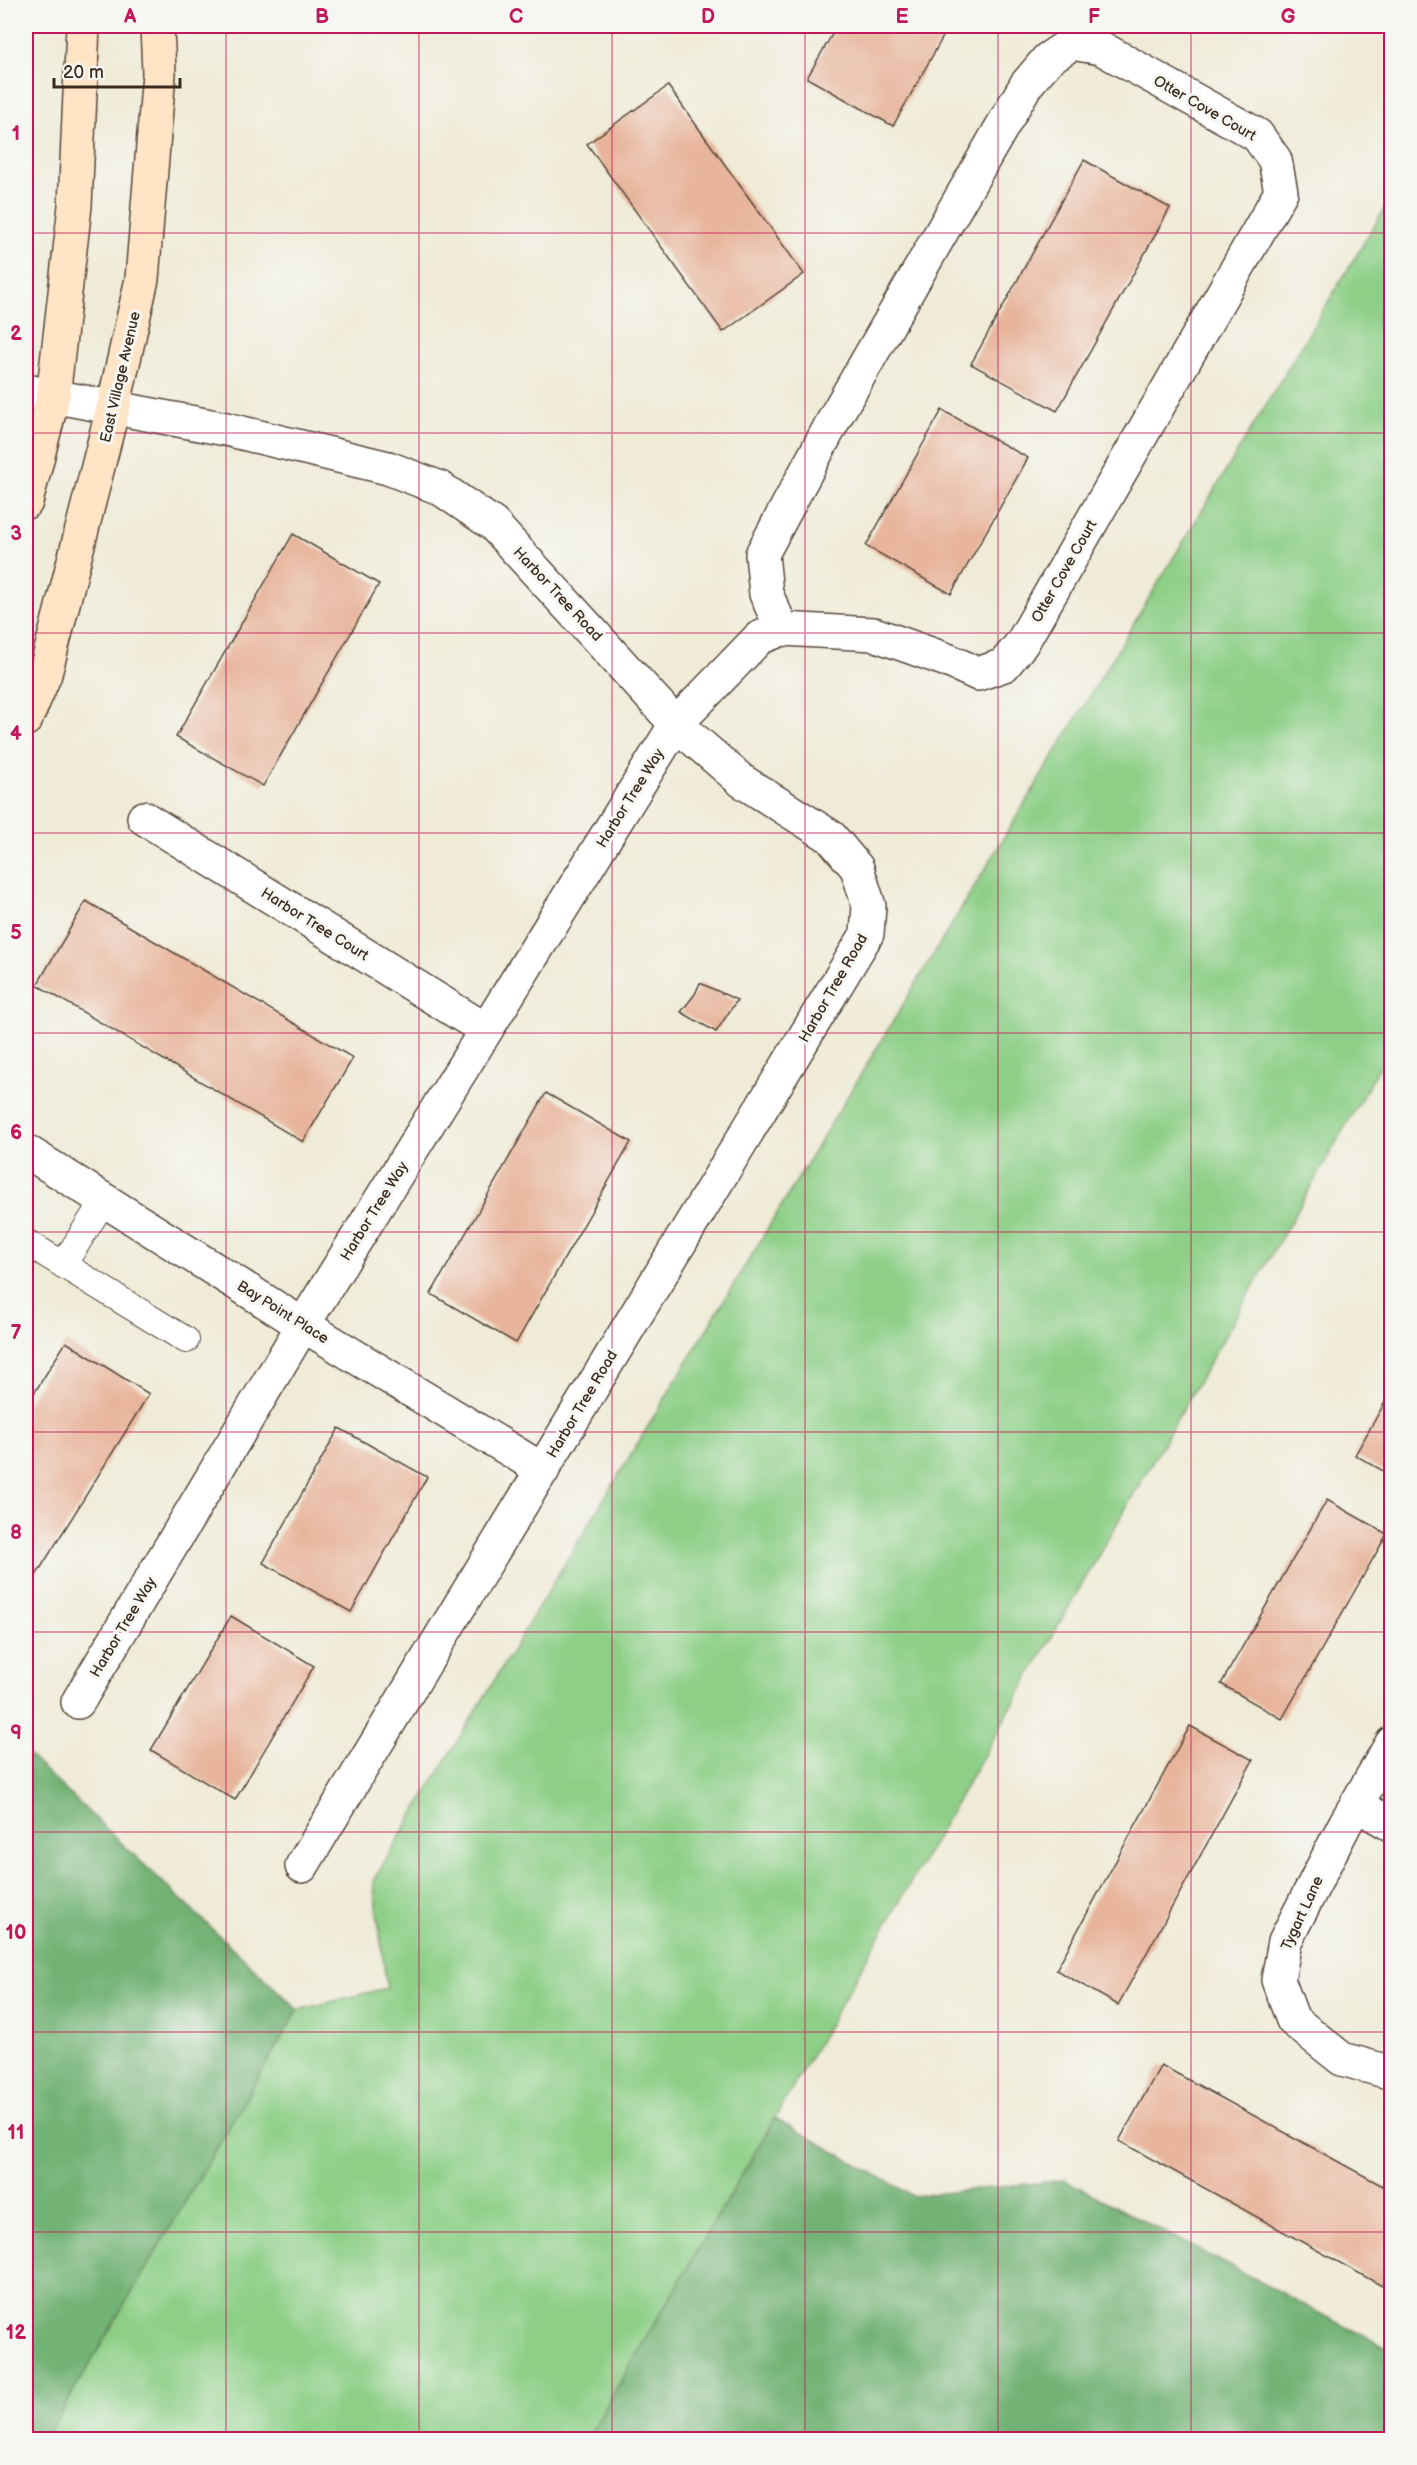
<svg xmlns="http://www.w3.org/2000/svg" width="1417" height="2465" font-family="'Balsamiq Sans',sans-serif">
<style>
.green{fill:#8dcf87;stroke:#647c52;stroke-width:1.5}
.forest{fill:#72b274;stroke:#566e49;stroke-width:1.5}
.building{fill:#e8b59c}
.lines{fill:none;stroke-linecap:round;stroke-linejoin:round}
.lane-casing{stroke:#56473a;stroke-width:28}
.street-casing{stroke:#56473a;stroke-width:36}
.secondary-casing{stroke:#56473a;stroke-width:36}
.lane{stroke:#fff;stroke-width:26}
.street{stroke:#fff;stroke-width:33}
.secondary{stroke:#ffe4c6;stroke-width:33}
.grid{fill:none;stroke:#c2185b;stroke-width:1.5;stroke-opacity:0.55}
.labels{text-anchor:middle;stroke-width:6;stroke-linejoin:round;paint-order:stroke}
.street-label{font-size:15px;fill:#3b2a1e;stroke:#f6f6f2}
.neatline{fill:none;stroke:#c2185b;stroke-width:2}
.grid-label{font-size:20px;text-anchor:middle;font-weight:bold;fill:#c2185b}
</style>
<rect width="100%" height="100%" fill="#f6f6f2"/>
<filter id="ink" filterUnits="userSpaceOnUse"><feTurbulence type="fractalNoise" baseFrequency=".0167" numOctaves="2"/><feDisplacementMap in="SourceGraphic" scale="12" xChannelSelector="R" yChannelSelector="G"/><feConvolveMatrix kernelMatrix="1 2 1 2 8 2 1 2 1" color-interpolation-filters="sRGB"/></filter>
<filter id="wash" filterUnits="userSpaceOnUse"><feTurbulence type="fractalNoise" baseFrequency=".008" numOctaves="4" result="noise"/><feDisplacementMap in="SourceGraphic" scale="24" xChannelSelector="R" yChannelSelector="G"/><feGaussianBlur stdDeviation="1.35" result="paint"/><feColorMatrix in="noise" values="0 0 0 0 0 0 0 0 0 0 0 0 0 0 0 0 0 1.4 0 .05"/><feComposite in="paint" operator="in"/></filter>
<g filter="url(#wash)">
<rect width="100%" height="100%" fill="#efebd7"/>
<path class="green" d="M1391,198V1047L775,2118L587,2439L45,2440L298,2010L387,1988L373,1881Z"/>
<path class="forest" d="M26,1753L298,2010L45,2440L26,2439Z
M775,2118L913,2196L1065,2180L1391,2350V2439H587Z"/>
<g id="blocks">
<path class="building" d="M837,26H949L893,126L807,78Z
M668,86L804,274L723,332L587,144Z
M1084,160L1170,208L1057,411L971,364Z
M942,410L1028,458L951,594L866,546Z
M293,534L379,584L263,786L176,737Z
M86,901L353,1058L303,1142L37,985Z
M700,983L737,1000L716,1032L681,1012L695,994Z
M546,1093L631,1142L516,1343L431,1294Z
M66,1342L149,1394L27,1590L26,1406Z
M1392,1390V1476L1355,1455Z
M339,1428L427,1477L351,1612L263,1563Z
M1327,1500L1387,1534L1282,1719L1221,1684Z
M231,1616L314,1666L235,1800L151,1750Z
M1190,1726L1253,1760L1118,2005L1056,1970Z
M1161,2065L1392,2191V2269L1382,2286L1119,2141Z"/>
</g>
</g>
<g filter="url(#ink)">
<use href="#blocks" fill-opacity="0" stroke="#56473a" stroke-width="1.5"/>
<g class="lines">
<defs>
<path id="lane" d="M26,1242L186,1340
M63,1265L104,1200"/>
<path id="street" d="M1072,43L1101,48L1257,135L1275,160L1281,192L1022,643L1004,665L978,674L947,660L874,634L782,629L766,594L762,554L838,412L1026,85L1048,59Z
M26,391L226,429L388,468L440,488L493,524L676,724L742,781L831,837L857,868L869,906L867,934L302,1866
M144,818L486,1030
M26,1151L303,1325L543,1470
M78,1702L303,1325L676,724L759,638L782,629
M1392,1743L1345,1824L1285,1941L1278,1980L1293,2020L1342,2059L1392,2073
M1357,1805L1392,1825"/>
<path id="secondary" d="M26,502L53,397L75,206L83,26
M26,719L45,674L113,408L142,279L159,73L157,26"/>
</defs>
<use href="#lane" class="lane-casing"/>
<use href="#street" class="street-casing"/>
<use href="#secondary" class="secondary-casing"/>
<use href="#lane" class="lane"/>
<use href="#street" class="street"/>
<use href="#secondary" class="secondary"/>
</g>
</g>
<path class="grid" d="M226,26V2440M419,26V2440M612,26V2440M805,26V2440M998,26V2440M1191,26V2440M26,233H1392M26,433H1392M26,633H1392M26,833H1392M26,1033H1392M26,1232H1392M26,1432H1392M26,1632H1392M26,1832H1392M26,2032H1392M26,2232H1392"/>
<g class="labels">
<g class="street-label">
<text transform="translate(1205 108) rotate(30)" y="5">Otter Cove Court</text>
<text transform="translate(120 377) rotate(-77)" y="5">East Village Avenue</text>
<text transform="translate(1064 571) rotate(-60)" y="5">Otter Cove Court</text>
<text transform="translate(558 594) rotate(47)" y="5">Harbor Tree Road</text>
<text transform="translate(630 798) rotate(-58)" y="5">Harbor Tree Way</text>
<text transform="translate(315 924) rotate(32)" y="5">Harbor Tree Court</text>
<text transform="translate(833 988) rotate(-60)" y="5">Harbor Tree Road</text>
<text transform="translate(374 1211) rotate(-58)" y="5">Harbor Tree Way</text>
<text transform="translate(283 1312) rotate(32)" y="5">Bay Point Place</text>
<text transform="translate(582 1404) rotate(-59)" y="5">Harbor Tree Road</text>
<text transform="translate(123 1627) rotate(-59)" y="5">Harbor Tree Way</text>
<text transform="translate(1302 1913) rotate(-65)" y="5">Tygart Lane</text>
</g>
</g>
<rect width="1417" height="2465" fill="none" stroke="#f6f6f2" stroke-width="66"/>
<path d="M54 78v9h126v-9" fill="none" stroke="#3b2a1e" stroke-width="3"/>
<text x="63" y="78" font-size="18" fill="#3b2a1e" stroke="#f6f6f2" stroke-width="4.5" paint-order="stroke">20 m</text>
<rect x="33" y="33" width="1351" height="2399" class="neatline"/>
<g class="grid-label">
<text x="130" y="23">A</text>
<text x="322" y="23">B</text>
<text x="516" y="23">C</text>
<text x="708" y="23">D</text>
<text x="902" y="23">E</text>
<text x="1094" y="23">F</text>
<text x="1288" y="23">G</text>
<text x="16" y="140">1</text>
<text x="16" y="340">2</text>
<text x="16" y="540">3</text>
<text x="16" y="740">4</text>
<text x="16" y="939">5</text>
<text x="16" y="1139">6</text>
<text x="16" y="1339">7</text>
<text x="16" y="1539">8</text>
<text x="16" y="1739">9</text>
<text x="16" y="1939">10</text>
<text x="16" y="2139">11</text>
<text x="16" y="2339">12</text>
</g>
</svg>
